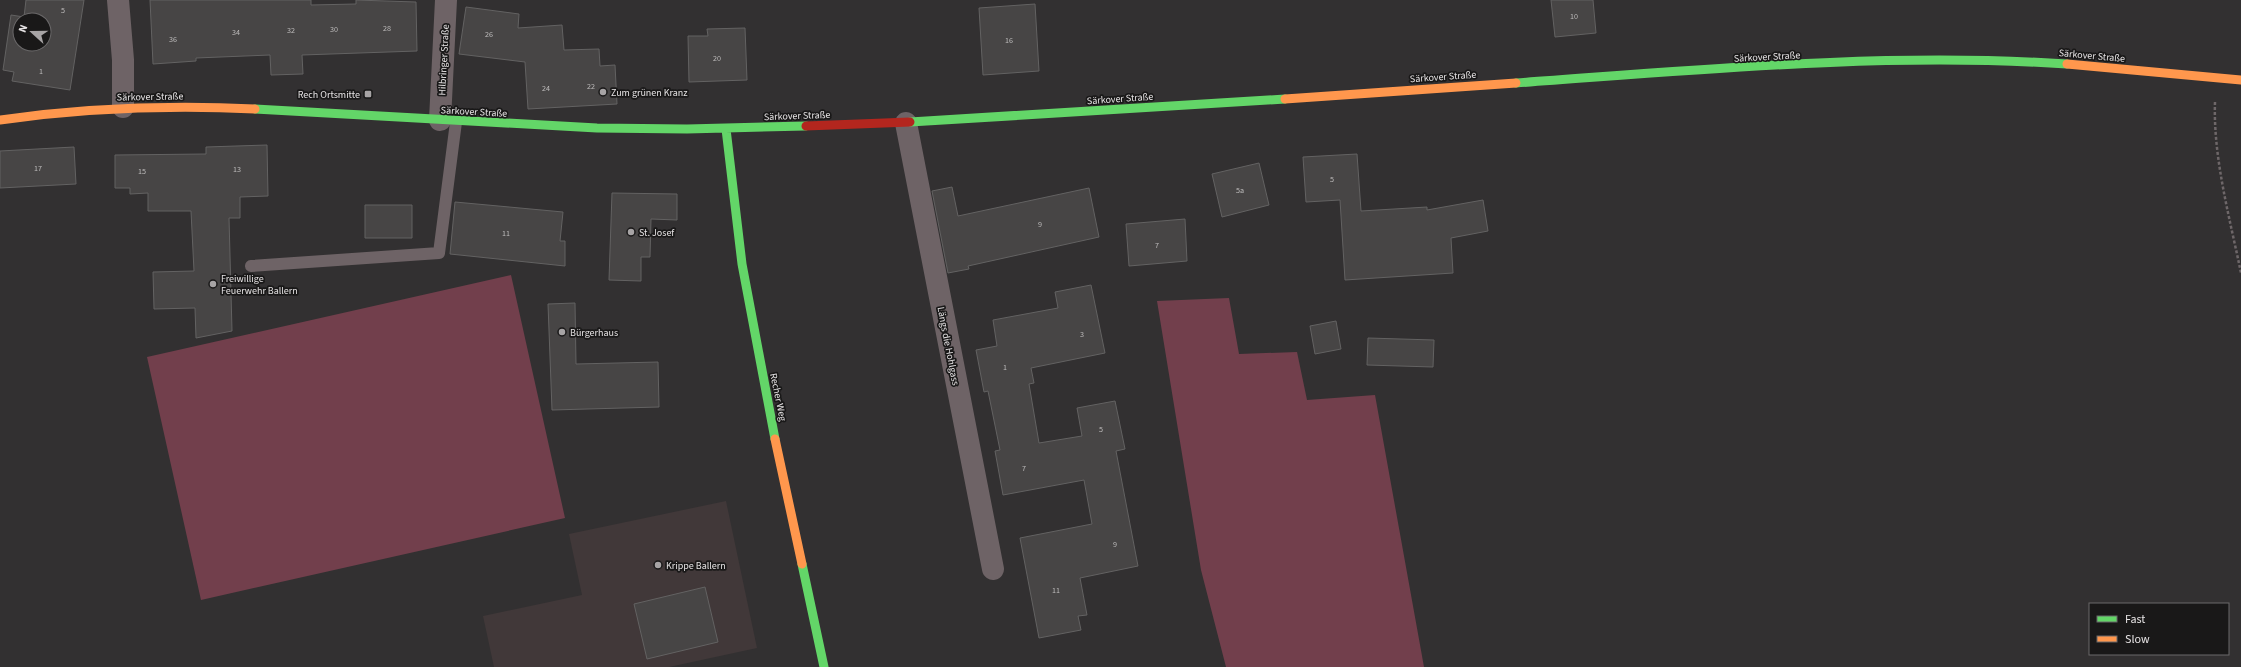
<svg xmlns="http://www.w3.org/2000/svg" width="2241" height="667" font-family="'Source Sans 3',sans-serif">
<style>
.built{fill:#413839}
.green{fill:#723f4c}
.building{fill:#474545;stroke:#636262;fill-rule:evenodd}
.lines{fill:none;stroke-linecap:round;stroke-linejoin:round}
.path{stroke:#6e6769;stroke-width:2.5;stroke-dasharray:3 2;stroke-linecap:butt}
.lane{stroke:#6e6366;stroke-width:12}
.street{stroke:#6e6366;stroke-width:22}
.fast{stroke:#63d668;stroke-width:9}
.slow{stroke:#ff974d;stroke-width:9}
.jam{stroke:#b3261e;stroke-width:9}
.poi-dot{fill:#a7a4a5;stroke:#191818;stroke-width:1.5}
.labels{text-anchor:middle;stroke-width:3.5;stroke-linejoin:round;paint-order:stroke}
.number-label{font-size:8px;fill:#bebcbc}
.street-label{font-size:10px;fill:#e6e3e4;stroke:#191818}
.poi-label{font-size:10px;fill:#e6e3e4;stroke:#191818;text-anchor:start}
</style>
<rect width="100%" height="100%" fill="#323031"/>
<path class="built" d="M726,501L757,648L669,667H494L483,616L582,595L569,534Z"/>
<path class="green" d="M511,275L565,518L201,600L147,357Z
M1229,298L1239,354L1297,352L1307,400L1375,395L1424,667H1226L1201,570L1157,301Z"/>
<path class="building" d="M26,0H84L70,90L12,81L14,72L3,70L11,15L24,17ZM20,20H44V44H20Z
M150,0H311V5L356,4V0L416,2L417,51L302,55L303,74L271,75L270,55L196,58V61L153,64Z
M1551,0H1593L1596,33L1555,37Z
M1035,4L1039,71L983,75L979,8Z
M466,7L519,14L518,28L562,25L564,50L599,49L600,66L615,65L617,104L528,109L525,62L459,54Z
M745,28L747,80L689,82L688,36H708L707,29Z
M267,145L268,196L240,197V218H229L232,331L196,338L195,308L154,309L153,272L194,271L191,211H148V193L130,194V188H115V155L206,154V147Z
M74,147L76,184L0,188V151Z
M1357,154L1361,211L1427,207V210L1483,200L1488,231L1451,238L1453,273L1345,280L1340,200L1306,202L1303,157Z
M1259,163L1269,205L1222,217L1212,174Z
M952,187L958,216L1089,188L1099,237L968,266L969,269L948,273L932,191Z
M612,193L677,194V220L651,219L650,257H641V281L609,280Z
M455,202L563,212L560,241H565V266L450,254Z
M365,205H412V238H365Z
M1185,219L1187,261L1129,266L1126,224Z
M1091,285L1105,353L1031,368L1034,383L1029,384L1039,443L1082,436L1077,408L1115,401L1125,449L1116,451L1138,566L1080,578L1087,615L1078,616L1081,630L1039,638L1020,538L1092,524L1084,480L1003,495L995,451L1000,450L988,391L984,392L976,350L997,346L993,320L1058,308L1055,292Z
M575,303L576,364L658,362L659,407L552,410L548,304Z
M1336,321L1341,349L1315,354L1310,326Z
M1368,338L1434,340L1433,367L1367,365Z
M705,587L718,642L647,659L634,604Z"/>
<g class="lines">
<path class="path" d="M2215,102C2213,158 2230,219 2241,273"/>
<path class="lane" d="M251,266L439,253L456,122"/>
<path class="street" d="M118,0L123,60V107
M440,120L446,0
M906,123L993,569"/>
<path class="fast" d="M1516,83C1699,70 1884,52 2067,64
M255,109L597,128L687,129L806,126
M910,122L1285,99
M726,129L742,264L775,439
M802,564L824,667"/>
<path class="slow" d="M2067,64L2241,80
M1285,99L1516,83
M0,120C85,108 169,105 255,109
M775,439L802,564"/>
<path class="jam" d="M806,126L910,122"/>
</g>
<g class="poi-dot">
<circle cx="603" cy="92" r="4"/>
<rect x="364" y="90" width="8" height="8" rx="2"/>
<circle cx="631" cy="232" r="4"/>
<circle cx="213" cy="284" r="4"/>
<circle cx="562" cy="332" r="4"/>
<circle cx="658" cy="565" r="4"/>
</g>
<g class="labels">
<g class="number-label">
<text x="63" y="13">5</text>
<text x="1574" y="19">10</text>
<text x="387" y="31">28</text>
<text x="334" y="32">30</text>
<text x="291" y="33">32</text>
<text x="236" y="35">34</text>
<text x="489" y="37">26</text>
<text x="173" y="42">36</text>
<text x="1009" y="43">16</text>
<text x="717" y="61">20</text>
<text x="41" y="74">1</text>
<text x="591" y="89">22</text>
<text x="546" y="91">24</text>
<text x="38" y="171">17</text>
<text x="237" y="172">13</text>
<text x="142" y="174">15</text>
<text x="1332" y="182">5</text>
<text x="1240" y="193">5a</text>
<text x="1040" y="227">9</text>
<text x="506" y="236">11</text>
<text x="1157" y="248">7</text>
<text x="1082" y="337">3</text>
<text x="1005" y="370">1</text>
<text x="1101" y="432">5</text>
<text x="1024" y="471">7</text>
<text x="1115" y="547">9</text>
<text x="1056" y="593">11</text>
</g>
<g class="street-label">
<text transform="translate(2092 55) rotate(5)" y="4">Särkover Straße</text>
<text transform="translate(1767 56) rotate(-3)" y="4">Särkover Straße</text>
<text transform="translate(443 60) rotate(-87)" y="4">Hilbringer Straße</text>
<text transform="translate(1443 76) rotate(-4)" y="4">Särkover Straße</text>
<text transform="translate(150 96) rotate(-1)" y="4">Särkover Straße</text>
<text transform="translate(1120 98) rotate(-4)" y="4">Särkover Straße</text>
<text transform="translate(474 111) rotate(3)" y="4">Särkover Straße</text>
<text transform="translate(797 115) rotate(-2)" y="4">Särkover Straße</text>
<text transform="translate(949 346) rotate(79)" y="4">Längs die Hohlgass</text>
<text transform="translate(779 397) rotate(78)" y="4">Recher Weg</text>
</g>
<g class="poi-label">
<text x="611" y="96">Zum grünen Kranz</text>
<text x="360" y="98" text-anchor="end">Rech Ortsmitte</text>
<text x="639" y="236">St. Josef</text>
<text x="221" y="282">Freiwillige<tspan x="221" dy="12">Feuerwehr Ballern</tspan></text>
<text x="570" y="336">Bürgerhaus</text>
<text x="666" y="569">Krippe Ballern</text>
</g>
</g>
<rect x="2089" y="603" width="140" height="52" fill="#191818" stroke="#6b696a"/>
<rect x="2097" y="616" width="20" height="6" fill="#63d668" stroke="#6b696a"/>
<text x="2125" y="623" font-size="12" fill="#e6e3e4">Fast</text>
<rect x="2097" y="636" width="20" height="6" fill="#ff974d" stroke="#6b696a"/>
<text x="2125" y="643" font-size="12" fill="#e6e3e4">Slow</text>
<g transform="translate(32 32) rotate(291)"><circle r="19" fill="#191818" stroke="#6b696a"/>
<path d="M0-3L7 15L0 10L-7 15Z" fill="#a7a4a5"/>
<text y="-6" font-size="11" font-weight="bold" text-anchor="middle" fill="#e6e3e4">N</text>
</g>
</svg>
